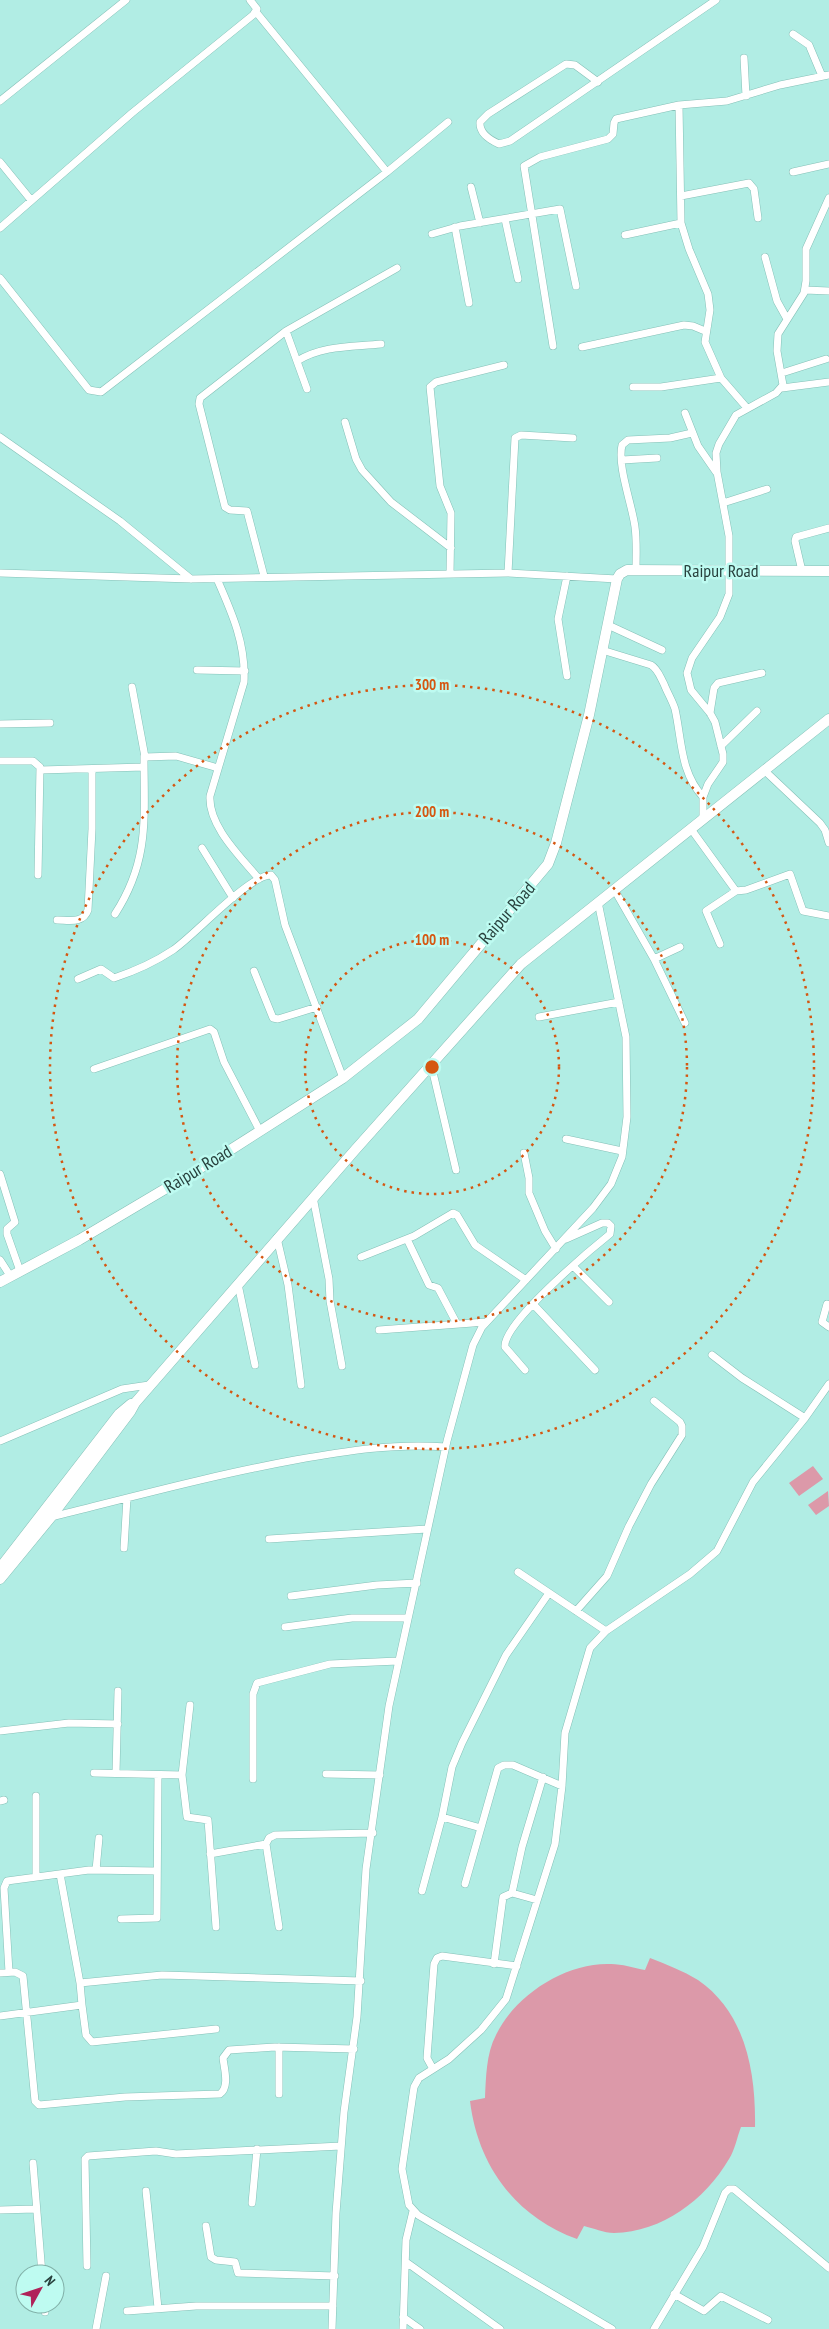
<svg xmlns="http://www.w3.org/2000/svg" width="829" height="2329" font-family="'PT Sans Narrow',sans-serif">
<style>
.green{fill:#dc99a9}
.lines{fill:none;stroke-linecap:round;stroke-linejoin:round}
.street-casing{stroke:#85c0b7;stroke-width:8}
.secondary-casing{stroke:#85c0b7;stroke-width:11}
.street{stroke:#fff;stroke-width:7}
.secondary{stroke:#fff;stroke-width:10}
.ring{fill:none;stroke:#d55711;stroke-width:2.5;stroke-dasharray:2.5 5}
.labels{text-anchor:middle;stroke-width:5;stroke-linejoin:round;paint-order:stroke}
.street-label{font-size:18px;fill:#28413d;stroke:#befbf1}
.centre{fill:#d55711;stroke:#befbf1;stroke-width:2.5}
.ring-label{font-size:15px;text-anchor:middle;font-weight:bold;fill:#d55711;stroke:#befbf1;stroke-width:5;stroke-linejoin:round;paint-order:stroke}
</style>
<rect width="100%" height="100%" fill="#b1ede4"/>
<path class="green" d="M813,1466L823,1479L799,1496L789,1483Z
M828,1491L829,1506L816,1515L808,1505Z
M650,1958C666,1964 683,1971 698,1980C746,2013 756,2073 755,2127H741C737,2137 735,2150 729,2159C705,2200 662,2232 614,2233C604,2233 593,2228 584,2226L577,2239C515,2216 478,2166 470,2101L485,2098C486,2078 486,2054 496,2035C515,1995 566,1962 611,1964C622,1964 634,1968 645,1970Z"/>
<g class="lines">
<defs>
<path id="street" d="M256,12L387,172
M793,34L809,45L822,76
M744,58L746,96
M598,82L575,65L566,64L488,114L480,122C479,133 490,140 499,144L510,141L716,0
M0,101L126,0
M0,162L31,200
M793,172L829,164
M471,187L480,223
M681,196L749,183L754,189L758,218
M505,219L518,279
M455,227L469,303
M0,228L132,113L253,15L257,9L250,0
M432,234L460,226L560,209L576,286
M625,235L681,223
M765,257L777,301L787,319
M0,278L89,390L101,392L387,172L448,122
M805,290L829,291
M286,331L307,389
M553,346L524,166L540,157L608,139L613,134L614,123L616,119L679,105
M582,347L684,325L693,326L705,331
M297,361C323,345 352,347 381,344
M782,373L826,359
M633,387H661L721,378
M782,388L829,382
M747,408L721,378L705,342L710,310L708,294L689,249L681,223L679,105L727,101L780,85L829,75
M685,413L698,446L716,472
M345,422L356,459L362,470L391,502L451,548
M0,437L120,521L191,579
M622,460L657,458
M723,503L767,489
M636,570C636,556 637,541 635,527C632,504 617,466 622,445L628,440L670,438L692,433
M802,571L795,541L796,537L829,528
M0,573L191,579L508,573L617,579
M508,573L515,438L521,435L573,438
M450,574L451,513L440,486L430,387L436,382L504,365
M264,576L247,511L230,510L225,507L199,404L200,398L286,331L397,268
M567,576L558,619L567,676
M217,579C232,613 246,644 244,682L210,796C208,826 241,857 259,879
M608,625L662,650
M602,650L651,665C658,669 660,677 664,684C667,692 672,700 675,709C682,740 680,772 703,797
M197,670L245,671
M132,687L145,757L176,756L218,768
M710,713L714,688L718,683L762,673
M0,724L50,723
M721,746L757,711
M0,761H33L40,767L38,875
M41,770L144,767
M765,771L820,823L825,830L829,843
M703,820V797L708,784L723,762V754L715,722L710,713L691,690L687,673L692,658L720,617L729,594V536L717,472L716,453L719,444L736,415L776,393L783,385L777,351L778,334L804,293L806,281V249L829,198
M691,829L736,891L746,890L790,874L803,911L829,916
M202,848L233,898
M614,889L654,959L685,1023
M115,914C150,860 144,817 144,756
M57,920C69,920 83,924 88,910L92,829V769
M720,944L706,911L736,891
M654,959L680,947
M254,971L273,1018L278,1019L317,1007
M78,979L101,969L114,978C135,971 155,962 173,950C194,936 249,875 271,875L275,880L285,925L343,1078
M539,1017L619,1002
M431,1064L456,1170
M94,1069L210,1029L214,1032L224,1062L260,1131
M566,1139L622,1151
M524,1153L529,1178V1193L545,1231L556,1249
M0,1174L15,1222L7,1229V1234L20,1271
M313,1197L329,1279L330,1301L342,1366
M277,1238L288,1285L301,1385
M407,1239L429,1285L438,1288L457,1324
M361,1257L414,1236L453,1213L457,1215L475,1245L526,1280
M0,1260L11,1277
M573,1266L609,1302
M238,1284L255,1365
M533,1304L595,1370
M827,1304L822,1322L829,1327
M379,1330L486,1322
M712,1355L742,1378L805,1418
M525,1370L505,1347C502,1324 590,1250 610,1234L611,1226L608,1223H602L566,1239
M0,1441L122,1389L149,1385
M51,1517C132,1497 213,1475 295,1460C346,1451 394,1443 446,1447
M269,1539L427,1529
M124,1548L127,1498
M518,1572L606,1631
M291,1596L377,1585L417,1583
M576,1611L607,1576L629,1526L651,1484L682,1435V1426L680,1422L654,1401
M285,1627L352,1618H408
M190,1705L182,1775L187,1817L208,1820L216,1927
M0,1731L69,1723L118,1724
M94,1773L182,1775
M116,1773L118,1691
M326,1774L380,1775
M253,1779V1694L257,1683L330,1664L398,1661
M0,1801L4,1800
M442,1817L481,1828
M210,1854L266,1844
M96,1870L99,1838
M36,1877V1796
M465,1884L498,1768L504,1765H513L562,1786
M422,1891L442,1817L452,1767L462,1743L506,1655L549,1593
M512,1893L522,1847L543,1777
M121,1919L157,1918L158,1775
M279,1927L266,1844L269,1838L275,1835L373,1833
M494,1964L503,1897L512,1893L537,1900
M9,1972L4,1888L7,1881L89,1870L157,1871
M0,1973L15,1972L23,1976L35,2101L39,2105L125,2097L220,2094C230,2087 224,2068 223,2058L229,2050L275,2047L354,2049
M80,1983L162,1975L361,1981
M82,2005L86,2035L92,2042L216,2029
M0,2016L82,2005L80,1983L60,1874
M433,2069L427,2058L434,1964L437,1958L442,1956L517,1966
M279,2094V2047
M33,2163L42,2274
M146,2191L158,2308
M252,2203L257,2149
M0,2210L35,2209
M206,2226L211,2257L216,2260L235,2262L238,2273L335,2276
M406,2262L500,2329
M87,2266L85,2159L88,2156L156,2151L176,2154L341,2146
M674,2294L704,2311L721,2296L768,2320
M45,2304V2312
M127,2311L196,2306H333
M403,2317L420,2329
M96,2329L106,2276
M332,2329L336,2213L344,2112L357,2017L366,1869L389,1706L447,1441L473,1345L482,1327L593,1208L611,1184L622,1157L627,1117L626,1037L598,902
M403,2329L406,2240L413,2211
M612,2329L418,2215L409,2205L402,2169L414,2087L419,2078L449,2059L481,2030L506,1999L555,1844L562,1786L565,1733L590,1648L606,1631L690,1574L717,1551L753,1482L805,1418L829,1384
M654,2329L703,2247L725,2193L729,2189H734L829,2268"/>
<path id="secondary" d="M0,1282L79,1240L224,1154L343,1078L418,1019L548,864L556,843L589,715L617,579L620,574L627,570L829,571
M0,1568L119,1414L131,1404
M0,1579L51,1517L130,1412L135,1403L355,1150L521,964L829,719"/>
</defs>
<use href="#street" class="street-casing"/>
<use href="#secondary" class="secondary-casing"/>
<use href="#street" class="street"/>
<use href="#secondary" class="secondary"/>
</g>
<g class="ring">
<circle cx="432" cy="1067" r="127"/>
<circle cx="432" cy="1067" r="255"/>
<circle cx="432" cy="1067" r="382"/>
</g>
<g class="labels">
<g class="street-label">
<text x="721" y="577">Raipur Road</text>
<text transform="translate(507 913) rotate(-49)" y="6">Raipur Road</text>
<text transform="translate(198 1169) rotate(-31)" y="6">Raipur Road</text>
</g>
</g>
<circle cx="432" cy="1067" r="8" class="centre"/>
<g class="ring-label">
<text x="432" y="690">300 m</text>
<text x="432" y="817">200 m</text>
<text x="432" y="945">100 m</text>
</g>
<g transform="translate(40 2289) rotate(50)"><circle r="24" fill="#befbf1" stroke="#82b1a9"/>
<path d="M0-4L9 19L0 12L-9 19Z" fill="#b02259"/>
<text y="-8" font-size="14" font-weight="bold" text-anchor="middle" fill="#28413d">N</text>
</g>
</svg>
